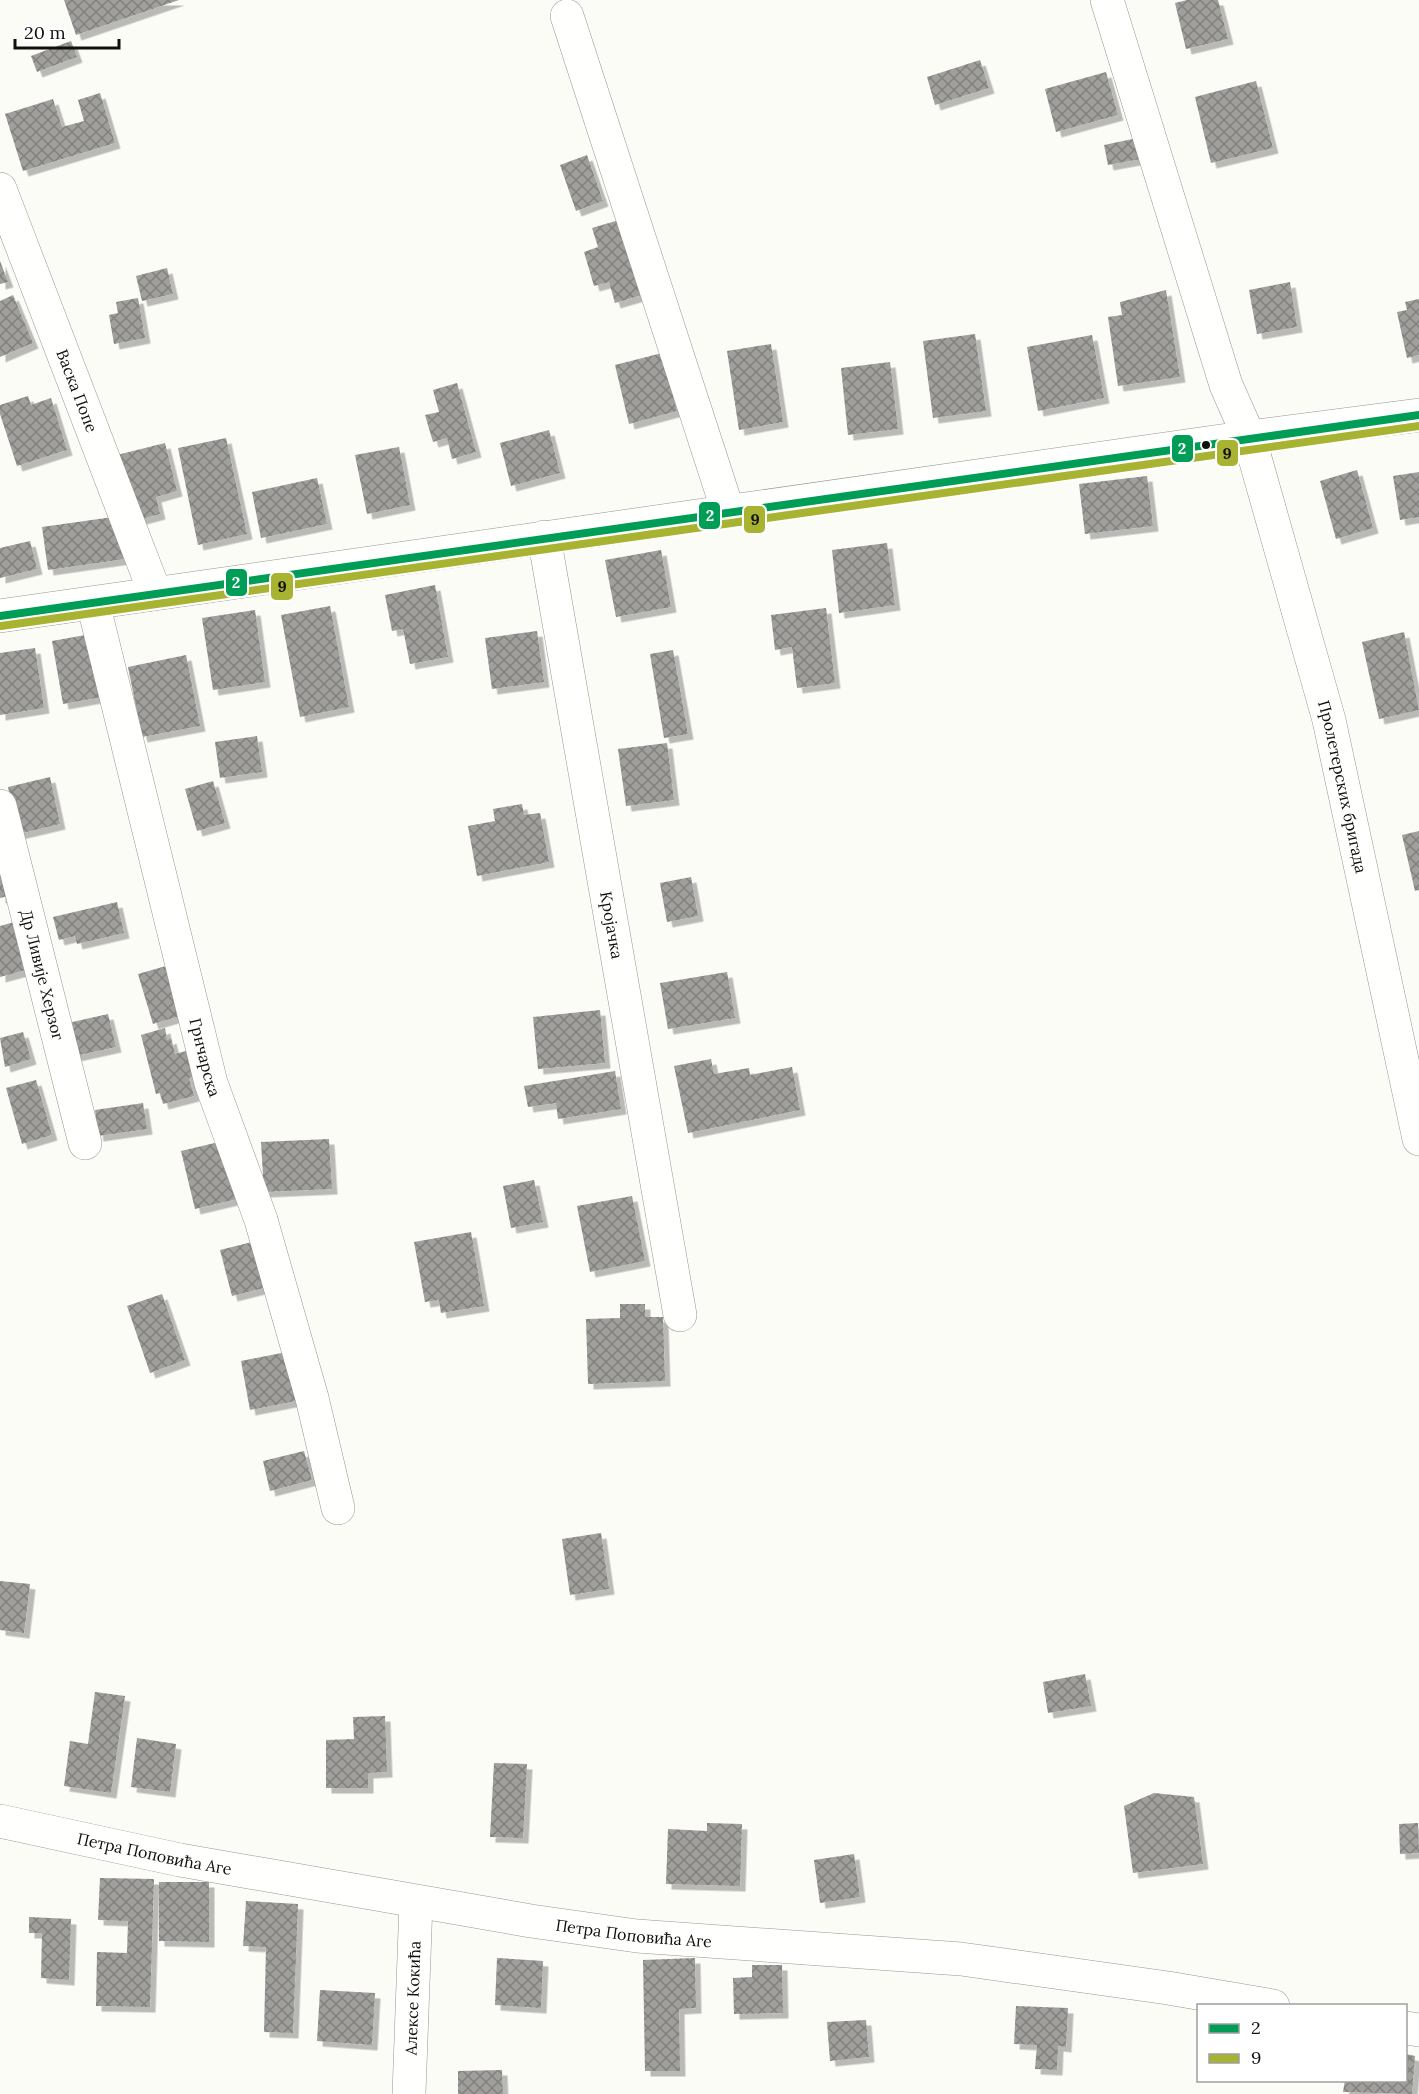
<svg xmlns="http://www.w3.org/2000/svg" width="1419" height="2094" font-family="Lora,serif">
<style>
.building{fill:url(#building-cross-hatch);filter:url(#shadow)}
.lines{fill:none;stroke-linecap:round;stroke-linejoin:round}
.minor-casing{stroke:#969694;stroke-width:34}
.minor{stroke:#fffffe;stroke-width:33}
.bus-1-casing{stroke:#fff;stroke-width:12}
.bus-2-casing{stroke:#fff;stroke-width:12}
.bus-1{stroke:#009d57;stroke-width:8}
.bus-2{stroke:#a7b331;stroke-width:8}
.bus-dot{fill:#101010;stroke:#fff;stroke-width:2}
.labels{text-anchor:middle;stroke-width:6;stroke-linejoin:round;paint-order:stroke}
.street-label{font-size:16px;fill:#101010;stroke:#fff}
.line-badge{stroke:#fff;stroke-width:2}
.badge-label{font-size:16px;text-anchor:middle;font-weight:bold;fill:#fff}
.pale-badge-label{font-size:16px;text-anchor:middle;font-weight:bold;fill:#111}
</style>
<defs>
<pattern id="building-cross-hatch" width="8" height="8" patternUnits="userSpaceOnUse" patternTransform="scale(1.5)"><rect width="8" height="8" fill="#a09f9c"/><path d="M0 0l8 8M0 8l8-8" fill="none" stroke="#81807e"/></pattern>
<filter id="shadow"><feDropShadow dx="5.5" dy="5.5" stdDeviation="0" flood-color="#0004"/></filter>
</defs>
<rect width="100%" height="100%" fill="#fcfcf7"/>
<path class="building" d="M64,0H179L76,35Z
M1187,0H1218L1228,39L1186,49L1175,3Z
M71,41L77,57L37,72L31,56Z
M980,60L989,88L935,105L927,77Z
M1106,72L1118,115L1056,132L1045,89Z
M1256,81L1273,148L1211,163L1195,97Z
M100,93L115,143L23,171L5,114L53,99L62,127L84,121L78,100Z
M1142,137L1146,158L1108,165L1104,145Z
M587,155L603,201L576,211L560,165Z
M619,220L642,295L615,303L609,282L594,286L584,252L598,247L592,228Z
M0,261L8,282L0,284Z
M167,268L173,294L142,301L136,276Z
M1290,282L1297,327L1257,334L1249,290Z
M1166,290L1180,377L1118,386L1108,317L1122,315L1120,302Z
M13,295L33,343L0,357V301Z
M138,298L145,338L114,344L109,315L118,313L116,302Z
M1419,299V355L1407,358L1397,312L1407,310L1405,302Z
M975,334L986,411L933,418L923,341Z
M1092,335L1104,398L1038,411L1027,347Z
M771,344L783,422L739,430L727,351Z
M662,353L677,411L629,424L615,365Z
M890,362L898,429L848,435L841,368Z
M457,383L476,452L452,459L447,438L433,442L425,415L439,412L433,390Z
M28,396L31,405L51,398L67,450L17,466L0,414V405Z
M549,430L560,473L511,486L500,443Z
M226,438L247,534L198,545L178,448Z
M165,443L177,491L156,497L160,514L134,521L117,455Z
M399,447L410,505L367,514L355,455Z
M1357,470L1373,528L1336,539L1320,481Z
M1419,472V517L1400,520L1393,476Z
M1147,476L1153,526L1085,534L1079,484Z
M317,478L327,524L261,538L252,492Z
M120,516L125,559L48,570L42,527Z
M30,541L37,569L0,578V548Z
M887,543L895,605L839,613L832,550Z
M661,550L671,607L616,617L605,560Z
M435,585L448,657L410,664L403,629L392,631L385,595Z
M330,606L349,707L300,717L281,615Z
M826,608L835,683L797,688L792,647L775,650L771,615Z
M255,610L265,682L213,690L202,618Z
M537,631L544,682L492,689L485,638Z
M1404,632L1419,710L1379,719L1362,642Z
M91,634L102,697L63,704L52,641Z
M35,648L44,708L0,715V653Z
M673,650L688,734L664,738L650,654Z
M186,655L200,726L142,737L128,667Z
M257,736L262,772L220,778L215,742Z
M667,743L674,800L626,806L618,749Z
M50,777L60,824L18,834L8,787Z
M213,781L225,823L197,831L185,789Z
M522,804L524,815L540,813L549,862L477,876L468,826L495,821L493,809Z
M1419,831V890L1415,891L1402,835Z
M0,869L8,896L0,898Z
M691,877L698,916L667,922L660,883Z
M117,902L124,933L77,944L75,936L59,940L53,917Z
M18,921L30,969L0,977V926Z
M173,964L187,1014L153,1024L138,974Z
M727,972L735,1018L668,1029L660,983Z
M600,1010L605,1063L538,1069L533,1017Z
M108,1014L116,1047L75,1056L68,1023Z
M165,1028L167,1040L171,1038L175,1054L197,1048L204,1074L189,1078L194,1096L163,1104L160,1093L156,1094L141,1035Z
M23,1032L31,1059L5,1067L0,1038Z
M711,1059L714,1074L749,1068L750,1075L792,1067L800,1110L688,1133L674,1066Z
M615,1071L621,1109L558,1119L556,1103L528,1107L524,1086Z
M36,1080L52,1135L22,1144L6,1088Z
M143,1103L147,1129L98,1136L95,1110Z
M329,1139L332,1189L264,1192L261,1142Z
M223,1141L237,1199L195,1209L181,1151Z
M534,1180L543,1222L511,1228L503,1186Z
M632,1196L645,1261L590,1272L577,1206Z
M471,1232L484,1306L441,1313L439,1300L425,1302L414,1242Z
M256,1241L268,1287L232,1296L220,1250Z
M162,1294L185,1360L150,1373L127,1306Z
M620,1304H645V1317H663L665,1381L588,1384L586,1319L620,1318Z
M287,1352L296,1401L250,1410L241,1361Z
M304,1451L312,1480L270,1491L263,1461Z
M601,1533L609,1589L570,1595L562,1539Z
M0,1581L30,1584L24,1633L0,1630Z
M1085,1674L1091,1706L1048,1713L1043,1682Z
M95,1692L125,1696L111,1793L64,1786L70,1741L88,1744Z
M385,1716L387,1772L368,1773V1788H326V1740L354,1739L353,1717Z
M137,1738L176,1744L170,1792L131,1787Z
M494,1763L527,1764L523,1838L490,1837Z
M1154,1793L1194,1797L1203,1864L1133,1873L1124,1806Z
M707,1823L742,1824L740,1886L666,1884L668,1829L707,1831Z
M1418,1823L1419,1853L1400,1854L1399,1824Z
M854,1854L860,1897L820,1903L814,1860Z
M100,1878L154,1879L150,2007L96,2006L97,1952L127,1953L128,1921L98,1920Z
M159,1882H209V1942L159,1941Z
M246,1901L298,1904L293,2033L264,2032L266,1947L243,1946Z
M29,1917L71,1919L69,1980L41,1978L42,1933H29Z
M497,1958L543,1961L541,2008L495,2005Z
M695,1958L696,2008L679,2009L680,2071H645L643,1960Z
M752,1965H782L783,2013L734,2014L733,1978L752,1977Z
M320,1990L375,1993L372,2045L317,2041Z
M1016,2006L1068,2008L1066,2047L1058,2046L1057,2070L1035,2069L1037,2045L1014,2044Z
M866,2020L869,2057L830,2061L827,2022Z
M1406,2054L1415,2056L1412,2094L1343,2092L1345,2080H1406Z
M502,2070L503,2094H458V2071Z"/>
<g class="lines">
<defs>
<g id="minor">
<path id="s1" d="M1107,0L1226,385L1249,437L1329,720L1419,1139"/>
<path d="M567,16L728,511"/>
<path id="s2" d="M0,189L155,593"/>
<path id="s3" d="M544,537L680,1315"/>
<path id="s4" d="M93,603L211,1083L261,1220L312,1398L338,1508"/>
<path d="M0,616L1249,437L1419,415"/>
<path id="s5" d="M0,806L85,1143"/>
<path id="s6" d="M0,1821L180,1860L531,1921L637,1936L961,1959L1168,1988L1273,2006"/>
<path d="M1406,2028L1419,2030"/>
<path id="s7" d="M409,2094L416,1902"/>
</g>
</defs>
<use href="#minor" class="minor-casing"/>
<use href="#minor" class="minor"/>
<defs>
<path id="bus-1" d="M0,616L1419,415"/>
<path id="bus-2" d="M1,626L1419,426"/>
</defs>
<use href="#bus-1" class="bus-1-casing"/>
<use href="#bus-2" class="bus-2-casing"/>
<use href="#bus-1" class="bus-1"/>
<use href="#bus-2" class="bus-2"/>
</g>
<circle class="bus-dot" cx="1206" cy="445" r="5"/>
<g class="labels">
<g class="street-label">
<text dy="6" stroke="none"><textPath href="#s2" startOffset="216">Васка Попе</textPath></text>
<text dy="6" stroke="none"><textPath href="#s1" startOffset="822">Пролетерских бригада</textPath></text>
<text dy="6" stroke="none"><textPath href="#s3" startOffset="394">Кројачка</textPath></text>
<text dy="6" stroke="none"><textPath href="#s5" startOffset="174">Др Ливије Херзог</textPath></text>
<text dy="6" stroke="none"><textPath href="#s4" startOffset="468">Грнчарска</textPath></text>
<text dy="6" stroke="none"><textPath href="#s6" startOffset="158">Петра Поповића Аге</textPath></text>
<text dy="6" stroke="none"><textPath href="#s6" startOffset="644">Петра Поповића Аге</textPath></text>
<text dy="6" stroke="none"><textPath href="#s7" startOffset="96">Алексе Кокића</textPath></text>
</g>
</g>
<g class="line-badge">
<rect x="1171" y="434" width="23" height="29" rx="6" fill="#009d57"/>
<rect x="1216" y="439" width="23" height="28" rx="6" fill="#a7b331"/>
<rect x="698" y="501" width="23" height="29" rx="6" fill="#009d57"/>
<rect x="743" y="505" width="23" height="29" rx="6" fill="#a7b331"/>
<rect x="225" y="568" width="23" height="29" rx="6" fill="#009d57"/>
<rect x="270" y="572" width="24" height="29" rx="6" fill="#a7b331"/>
</g>
<g class="badge-label">
<text x="1182" y="454">2</text>
<text x="710" y="521">2</text>
<text x="236" y="588">2</text>
</g>
<g class="pale-badge-label">
<text x="1227" y="459">9</text>
<text x="755" y="525">9</text>
<text x="282" y="592">9</text>
</g>
<rect x="1197" y="2004" width="210" height="78" fill="#ffffff" stroke="#9f9f9f" stroke-width="1.5"/>
<rect x="1209" y="2024" width="30" height="9" fill="#009d57" stroke="#9f9f9f" stroke-width="1.5"/>
<text x="1251" y="2034" font-size="18" fill="#101010">2</text>
<rect x="1209" y="2054" width="30" height="9" fill="#a7b331" stroke="#9f9f9f" stroke-width="1.5"/>
<text x="1251" y="2064" font-size="18" fill="#101010">9</text>
<path d="M15 39v9h104v-9" fill="none" stroke="#101010" stroke-width="3"/>
<text x="24" y="39" font-size="18" fill="#101010" stroke="#ffffff" stroke-width="4.5" paint-order="stroke">20 m</text>
</svg>
